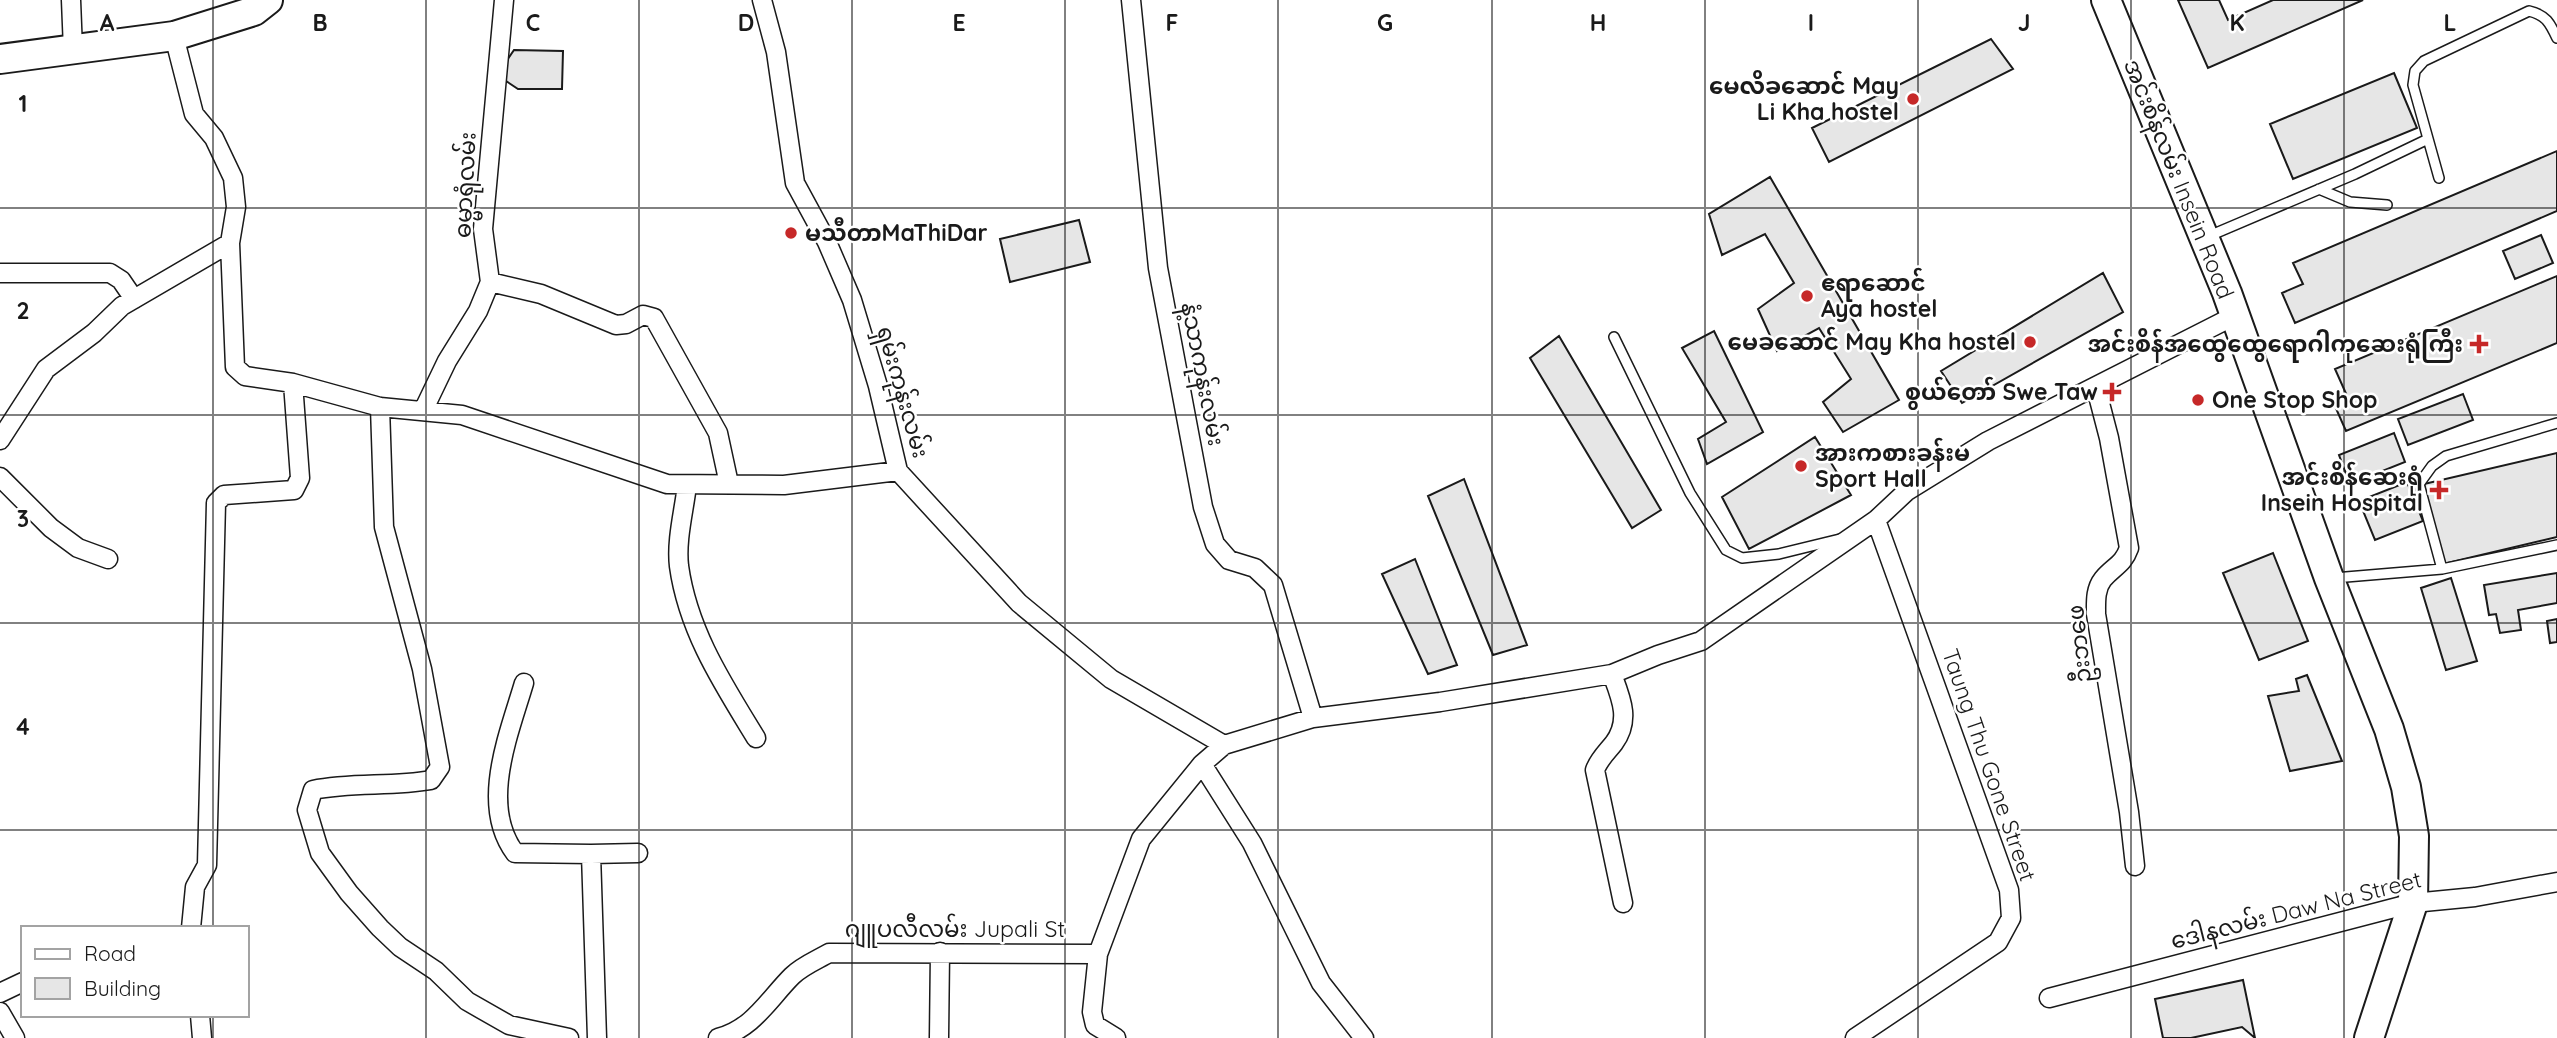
<svg xmlns="http://www.w3.org/2000/svg" width="2557" height="1038" font-family="Quicksand,'Noto Sans Myanmar',sans-serif">
<style>
.building{fill:#e6e6e6;stroke:#1a1a1a;stroke-width:2}
.lines{fill:none;stroke-linecap:round;stroke-linejoin:round}
.lane-casing{stroke:#1a1a1a;stroke-width:12}
.street-casing{stroke:#1a1a1a;stroke-width:21}
.primary-casing{stroke:#1a1a1a;stroke-width:32}
.lane{stroke:#fff;stroke-width:9}
.street{stroke:#fff;stroke-width:18}
.primary{stroke:#fff;stroke-width:28}
.grid{fill:none;stroke:#1a1a1a;stroke-width:2;stroke-opacity:0.55}
.poi-dot{fill:#c62828;stroke:#fff;stroke-width:2.5}
.labels{text-anchor:middle;stroke-width:5;stroke-linejoin:round;paint-order:stroke}
.poi-label{font-size:23px;font-weight:bold;fill:#1a1a1a;stroke:#fff;text-anchor:end}
.street-label{font-size:23px;fill:#1a1a1a;stroke:#fff}
.grid-label{font-size:23px;text-anchor:middle;font-weight:bold;fill:#1a1a1a;stroke:#fff;stroke-width:5;stroke-linejoin:round;paint-order:stroke}
</style>
<rect width="100%" height="100%" fill="#fff"/>
<path class="building" d="M2178,0H2219L2228,20L2273,0H2363L2208,68Z
M1991,39L2013,69L1829,162L1812,128Z
M514,50L563,51L562,89H518L497,75Z
M2394,73L2417,128L2293,179L2270,124Z
M2557,151V211L2295,323L2282,293L2303,284L2293,263Z
M1770,177L1899,400L1843,432L1823,402L1851,379L1819,328L1777,351L1758,309L1794,283L1765,234L1722,255L1709,214Z
M1079,220L1090,262L1010,282L1000,239Z
M2541,235L2553,263L2515,279L2503,251Z
M2103,273L2123,312L1962,403L1941,371Z
M2557,276V343L2346,431L2334,404L2348,398L2335,369Z
M1714,331L1763,432L1707,464L1698,439L1726,422L1682,348Z
M1559,336L1661,510L1632,528L1530,358Z
M2463,394L2473,420L2408,445L2398,419Z
M2394,433L2405,462L2350,484L2339,455Z
M1815,437L1851,495L1749,549L1722,497Z
M2557,453V537L2443,564L2424,484Z
M1464,479L1527,645L1493,655L1428,496Z
M2407,482L2423,521L2375,540L2359,501Z
M2273,553L2308,641L2259,660L2223,573Z
M1415,559L1457,665L1428,674L1382,574Z
M2557,573V603L2518,610L2521,630L2500,633L2496,614L2489,615L2484,585Z
M2451,578L2477,661L2446,670L2421,588Z
M2557,619V642L2550,643L2547,621Z
M2307,675L2342,761L2290,771L2268,696L2299,691L2296,679Z
M2243,980L2255,1038L2242,1027L2191,1038H2163L2155,999Z"/>
<g class="lines">
<defs>
<path id="lane" d="M2439,178L2413,85L2415,71L2424,61L2529,11C2546,15 2550,23 2557,38
M2319,189L2350,202L2387,205
M2209,236L2355,174L2428,139
M1614,337L1690,493L1726,550L1742,558L1779,554L1840,539
M2442,569L2419,484L2432,466L2446,456L2557,423
M2334,578L2442,569L2557,545"/>
<path id="street" d="M71,0L73,50
M504,0L483,229L490,282L541,294L616,325L626,324L643,315L654,318L718,433L729,484
M762,0L776,52L795,183L827,242L852,300L878,386L898,471L1019,603L1111,679L1224,745
M1131,0L1158,268L1203,507L1215,544L1229,560L1255,568L1273,585L1313,718
M174,36L194,114L214,138L233,178L236,207L230,243L235,367L245,376L293,383L380,407L462,415L667,484L784,485L898,471
M0,273H110L121,280L134,299
M2096,388L2109,438L2129,548C2123,565 2114,566 2103,579C2095,589 2096,602 2096,614L2129,812L2135,866
M380,407L384,527L422,669L440,767L431,780C392,787 352,782 313,790L307,810L320,853L349,893L380,928L400,947L436,971L467,1001L509,1025L569,1038
M423,411L447,361L478,311L490,282
M0,440L46,369L94,333L122,306L230,243
M0,477L51,528L78,548L108,559
M687,485C684,511 676,540 679,566C688,631 723,684 756,738
M1612,674C1621,698 1631,720 1614,743C1607,752 1599,759 1595,770L1623,903
M524,683C509,734 479,805 515,853L591,854L597,1038
M1202,764L1252,843L1321,983L1364,1038
M591,854L638,853
M191,928L195,887L207,865L216,503L224,495L294,490L300,478L293,383
M0,993L23,982
M2049,998L2413,903L2475,897L2557,882
M0,1012L15,1038
M200,1015L202,1038
M718,1038C753,1029 768,1000 792,976C802,966 817,960 829,953L1098,954
M939,1038L940,952
M1116,1038L1095,1025L1092,1012L1098,954L1141,839L1202,764L1224,745L1313,718L1440,702L1612,674L1658,655L1701,641L1876,520L1907,491L1988,441L2234,316
M1855,1038L1998,942L2011,918L2009,890L1876,520"/>
<path id="primary" d="M2106,0L2227,293L2329,578L2389,729L2406,787L2414,836L2413,903L2369,1038
M0,59L174,36L254,11L268,0"/>
</defs>
<use href="#lane" class="lane-casing"/>
<use href="#street" class="street-casing"/>
<use href="#primary" class="primary-casing"/>
<use href="#lane" class="lane"/>
<use href="#street" class="street"/>
<use href="#primary" class="primary"/>
</g>
<path class="grid" d="M213,0V928M426,0V1038M639,0V1038M852,0V1038M1065,0V1038M1278,0V1038M1492,0V1038M1705,0V1038M1918,0V1038M2131,0V1038M2344,0V1038M0,208H2557M0,415H2557M0,623H2557M0,830H2557M213,1015V1038"/>
<g class="poi-dot">
<circle cx="1913" cy="99" r="7"/>
<circle cx="791" cy="233" r="7"/>
<circle cx="1807" cy="296" r="7"/>
<circle cx="2030" cy="342" r="7"/>
<path d="M2475.5 333.5h7v7h7v7h-7v7h-7v-7h-7v-7h7z"/>
<path d="M2108.5 381.5h7v7h7v7h-7v7h-7v-7h-7v-7h7z"/>
<circle cx="2198" cy="400" r="7"/>
<circle cx="1801" cy="466" r="7"/>
<path d="M2435.5 479.5h7v7h7v7h-7v7h-7v-7h-7v-7h7z"/>
</g>
<g class="labels">
<g class="poi-label">
<text x="1899" y="94">မေလိခဆောင် May<tspan x="1899" dy="26">Li Kha hostel</tspan></text>
<text x="805" y="241" text-anchor="start">မသီတာMaThiDar</text>
<text x="1821" y="291" text-anchor="start">ဧရာဆောင်<tspan x="1821" dy="26">Aya hostel</tspan></text>
<text x="2016" y="350">မေခဆောင် May Kha hostel</text>
<text x="2463" y="352">အင်းစိန်အထွေထွေရောဂါကုဆေးရုံကြီး</text>
<text x="2098" y="400">စွယ်တော် Swe Taw</text>
<text x="2212" y="408" text-anchor="start">One Stop Shop</text>
<text x="1815" y="461" text-anchor="start">အားကစားခန်းမ<tspan x="1815" dy="26">Sport Hall</tspan></text>
<text x="2423" y="485">အင်းစိန်ဆေးရုံ<tspan x="2423" dy="26">Insein Hospital</tspan></text>
</g>
<g class="street-label">
<text transform="translate(2179 179) rotate(68)" y="8">အင်းစိန်လမ်း Insein Road</text>
<text transform="translate(465 185) rotate(-87)" y="8">ဓမ္မာရုံလမ်း</text>
<text transform="translate(1203 374) rotate(79)" y="8">နံ့သာကုန်းလမ်း</text>
<text transform="translate(903 392) rotate(74)" y="8">ရှမ်းကုန်းလမ်း</text>
<text transform="translate(2079 644) rotate(-96)" y="8">ဦးဘဖေ</text>
<text transform="translate(1989 765) rotate(71)" y="8">Taung Thu Gone Street</text>
<text transform="translate(2296 910) rotate(-14)" y="8">ဒေါနလမ်း Daw Na Street</text>
<text x="955" y="937">ဂျူပလီလမ်း Jupali St</text>
</g>
</g>
<g class="grid-label">
<text x="107" y="31">A</text>
<text x="320" y="31">B</text>
<text x="533" y="31">C</text>
<text x="746" y="31">D</text>
<text x="959" y="31">E</text>
<text x="1172" y="31">F</text>
<text x="1385" y="31">G</text>
<text x="1598" y="31">H</text>
<text x="1811" y="31">I</text>
<text x="2024" y="31">J</text>
<text x="2237" y="31">K</text>
<text x="2450" y="31">L</text>
<text x="23" y="112">1</text>
<text x="23" y="319">2</text>
<text x="23" y="527">3</text>
<text x="23" y="735">4</text>
</g>
<rect x="21" y="926" width="228" height="91" fill="#ffffff" stroke="#a3a3a3" stroke-width="2"/>
<rect x="35" y="949" width="35" height="10" fill="#ffffff" stroke="#a3a3a3" stroke-width="2"/>
<text x="84" y="961" font-size="21" fill="#1a1a1a">Road</text>
<rect x="35" y="978" width="35" height="21" fill="#e6e6e6" stroke="#a3a3a3" stroke-width="2"/>
<text x="84" y="996" font-size="21" fill="#1a1a1a">Building</text>
</svg>
